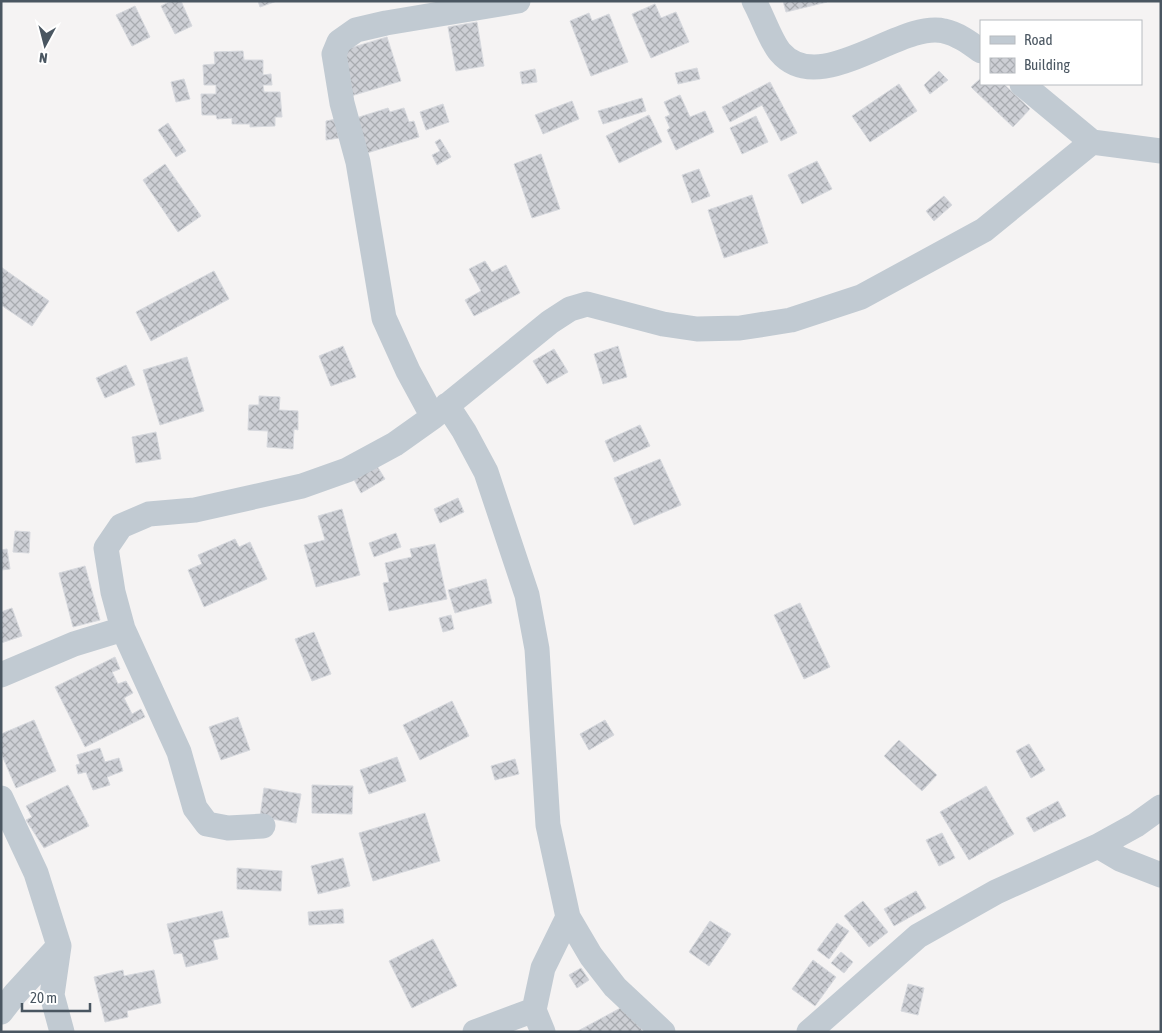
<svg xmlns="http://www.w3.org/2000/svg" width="1162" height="1033" font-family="'Asap Condensed',sans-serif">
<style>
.building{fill:url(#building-cross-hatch);stroke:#d7d9de}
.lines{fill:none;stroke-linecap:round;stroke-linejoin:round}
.street{stroke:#c1cad2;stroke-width:25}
</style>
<defs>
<pattern id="building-cross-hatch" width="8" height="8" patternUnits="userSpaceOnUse" patternTransform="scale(1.25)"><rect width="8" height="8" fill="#cdcfd5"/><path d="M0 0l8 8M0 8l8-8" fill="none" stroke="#a8abb0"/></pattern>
</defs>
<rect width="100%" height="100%" fill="#f5f3f3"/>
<path class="building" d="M171,1H181L192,26L175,34L161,6Z
M258,1H277L260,7Z
M783,1H827V2L786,12Z
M655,4L661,18L676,12L689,42L651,58L632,14Z
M135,6L150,37L132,46L116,15Z
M589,13L592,21L609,14L628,62L591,76L570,21Z
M477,22L484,66L456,71L448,27Z
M387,37L401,81L351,96L337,52Z
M243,51L244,60H263V75L271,74L272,85H263L264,92H280L282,117H275V126L250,127V124H232V118L217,119L216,115H202L201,94H216V85H204L203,65L215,64L214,52Z
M697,68L700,79L678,84L675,73Z
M535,69L537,82L522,84L520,72Z
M939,71L948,80L930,94L924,85Z
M981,78V84H1004L1030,109L1013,127L971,87Z
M184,79L190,99L176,102L171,82Z
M770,82L797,133L781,141L762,105L730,122L722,107Z
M899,84L917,111L870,142L852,116Z
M680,95L690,117L705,111L714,132L676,150L667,130L670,128L665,117L670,115L664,102Z
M642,98L646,111L603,124L598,111Z
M572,101L579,119L543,134L535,115Z
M443,104L449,122L426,130L420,112Z
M388,108L390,112L404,108L409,122L414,121L419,137L367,153L356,118Z
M649,115L662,142L619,163L606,136Z
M756,116L768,142L742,154L730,128Z
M336,119L339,138L326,140V121Z
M168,123L186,151L176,157L158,130Z
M440,139L451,157L437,165L432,155L440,151L435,142Z
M541,154L560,209L532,218L514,164Z
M817,161L832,189L802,204L788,175Z
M165,164L201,216L178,232L143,180Z
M699,169L710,196L692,203L682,175Z
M752,195L768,243L724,258L708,210Z
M944,196L952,205L934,221L926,211Z
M485,261L492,272L506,265L520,293L474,316L465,300L481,291L469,269Z
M1,267L49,301L32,326L1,305Z
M214,271L229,299L151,341L136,312Z
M343,346L356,377L331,386L319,356Z
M618,346L627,377L603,384L594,354Z
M554,349L568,372L547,384L533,361Z
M187,357L204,411L160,425L143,370Z
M126,365L135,385L105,398L96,378Z
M259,396L280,397L279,410L298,411V430L294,429L293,449L267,447L268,431L248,430L249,405H259Z
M640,425L650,446L614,462L605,441Z
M156,432L161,459L136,463L132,437Z
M372,458L385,479L361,493L349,470Z
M660,459L681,505L634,525L614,478Z
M458,498L464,512L440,523L434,509Z
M342,509L360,575L316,587L304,545L325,540L318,516Z
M15,531L30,532L29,553L13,552Z
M396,533L401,547L374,557L369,543Z
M235,539L239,547L250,542L267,579L204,607L188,570L202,564L198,555Z
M435,544L447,599L389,611L383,583L389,582L385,563L412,557L410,549Z
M7,549L10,569L1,570V550Z
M85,566L100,620L73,627L59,573Z
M486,579L492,603L455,613L448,590Z
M800,603L830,667L804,679L774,615Z
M12,608L22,636L1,643V612Z
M451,615L454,629L443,632L439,618Z
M314,632L331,674L312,681L295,639Z
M115,657L120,669L112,672L118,684L126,681L133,693L124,698L132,714L141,709L145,717L85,747L55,687Z
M452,701L469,736L420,760L403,725Z
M238,717L250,750L221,760L209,727Z
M34,720L56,771L16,788L1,753V734Z
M605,720L614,735L589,750L580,734Z
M899,740L937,775L922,791L884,756Z
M1029,744L1045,770L1031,778L1016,751Z
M100,748L105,762L119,758L123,771L107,777L110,785L93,790L86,772L78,774L76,765L80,764L77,755Z
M397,757L406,781L369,794L360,770Z
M515,759L519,774L495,780L491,766Z
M68,785L89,826L44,848L26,820L32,817L26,806Z
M312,785L353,786L352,814L312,813Z
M986,786L1014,834L969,860L940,812Z
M264,788L301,794L296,823L260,817Z
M1058,801L1066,816L1034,832L1026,818Z
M425,813L440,861L373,881L359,833Z
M942,833L955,858L939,866L926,840Z
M343,858L350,886L318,894L311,866Z
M237,868L282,871L281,891L237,889Z
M916,891L926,908L894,926L884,909Z
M863,901L888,932L869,947L844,916Z
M343,909L344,923L309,925L308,912Z
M222,911L229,937L213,940L218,959L186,967L182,953L174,954L167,924Z
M710,921L731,934L709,966L689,952Z
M837,923L849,931L829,959L817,950Z
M433,939L457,986L412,1008L389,961Z
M841,952L853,962L844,973L831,963Z
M813,960L836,977L815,1006L792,989Z
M581,968L589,980L577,988L569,975Z
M123,970L124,976L154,970L161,1003L127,1011L128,1017L105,1022L94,977Z
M908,984L924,988L918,1015L901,1011Z
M628,1004L642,1030L639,1032H576Z"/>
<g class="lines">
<path class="street" d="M754,1C762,15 771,42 780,52C820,99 901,20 944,31C958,34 970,43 981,51
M1022,84L1092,142L1161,151
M447,405L464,431L486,472L527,595L537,649L548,825L568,917L591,956L615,987L663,1032
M433,417L408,371L384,318L358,162L342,103L334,54L339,42L356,30L386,23L518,1
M1,675L74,644L123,629
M1,798L36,873L59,946L52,995L62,1032
M263,826L228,828L207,824L195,808L179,752L123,629L113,592L106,548L121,526L149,514L195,510L302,486L347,470L395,444L433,417L550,322L570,309L587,304L663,324L697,329L740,328L791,320L861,297L984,230L1092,142
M1098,846L1120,859L1161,875
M1,1012L15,994L59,946
M475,1032L534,1010
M543,1032L534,1010L543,968L568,917
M809,1032L918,936L996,892L1098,846L1136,825L1161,807"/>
</g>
<rect width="1162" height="1033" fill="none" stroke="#4a5661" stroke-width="5"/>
<rect x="980" y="20" width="162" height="65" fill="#ffffff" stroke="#b7bbc0"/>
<rect x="990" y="36" width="25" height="8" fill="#c1cad2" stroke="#b7bbc0"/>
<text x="1024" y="45" font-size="15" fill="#4a5661">Road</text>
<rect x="990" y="58" width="25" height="15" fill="url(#building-cross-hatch)" stroke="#b7bbc0"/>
<text x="1024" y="70" font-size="15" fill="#4a5661">Building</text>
<g transform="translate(45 45) rotate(187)" stroke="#ffffff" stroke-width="4" paint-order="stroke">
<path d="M0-4L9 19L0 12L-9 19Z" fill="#4a5661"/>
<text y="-8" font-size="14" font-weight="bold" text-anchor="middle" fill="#4a5661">N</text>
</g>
<path d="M22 1003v8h68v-8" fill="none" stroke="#4a5661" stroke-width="2.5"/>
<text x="30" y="1003" font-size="15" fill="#4a5661" stroke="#ffffff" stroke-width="4" paint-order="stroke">20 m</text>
</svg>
